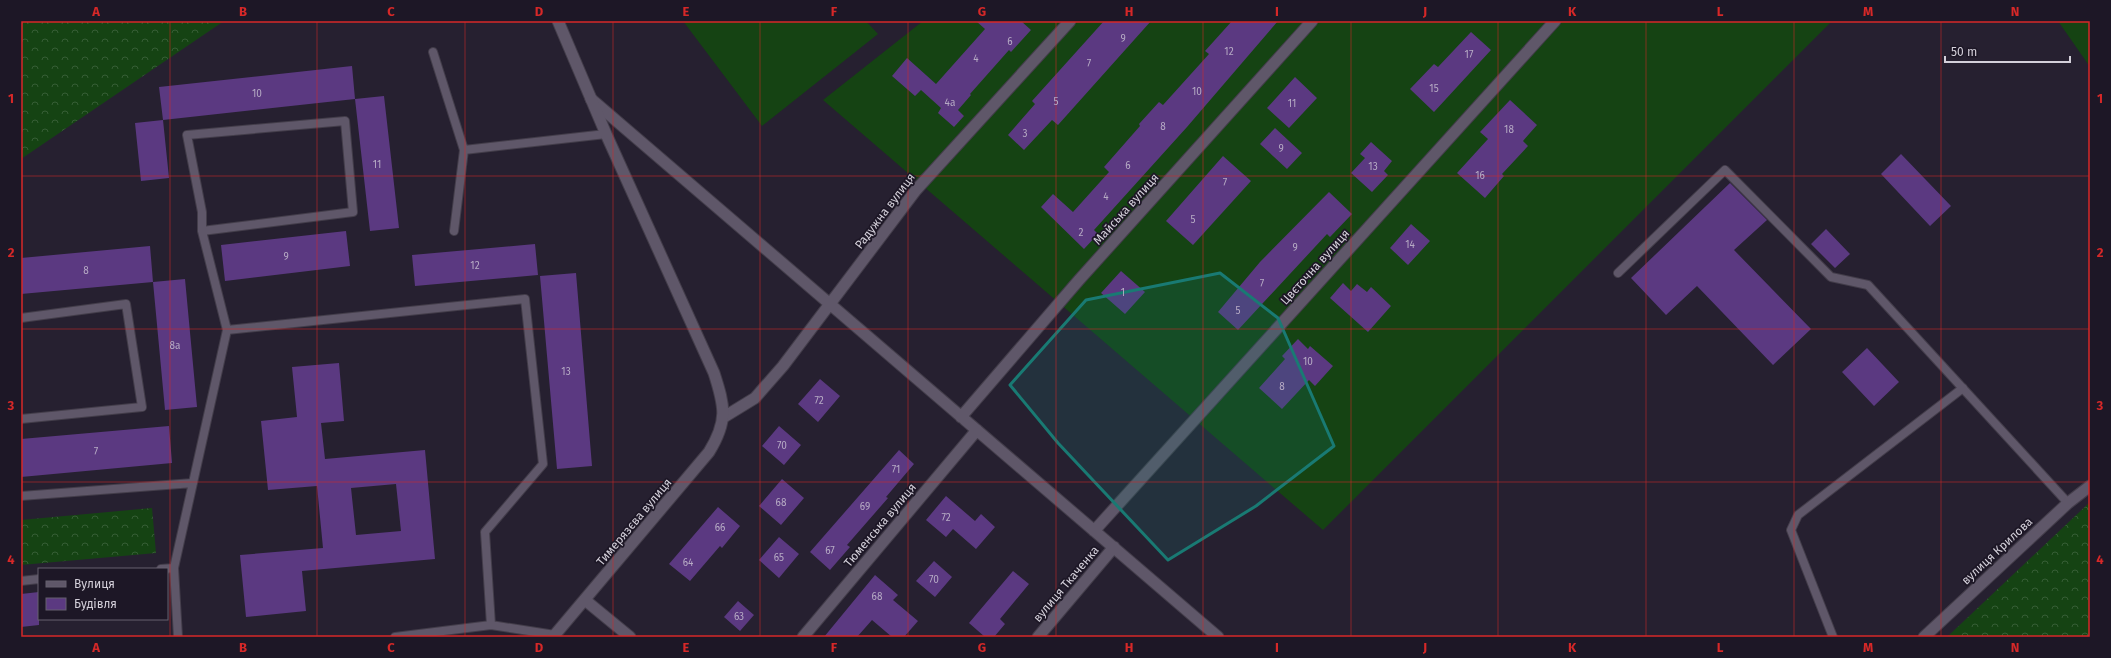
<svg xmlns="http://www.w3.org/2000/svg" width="2111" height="658" font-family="'Fira Sans',sans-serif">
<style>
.forest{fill:url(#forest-crowns)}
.garden{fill:#154313}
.building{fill:#5b3981;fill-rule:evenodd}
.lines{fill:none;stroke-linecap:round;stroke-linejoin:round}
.service-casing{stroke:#433d4a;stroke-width:10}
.minor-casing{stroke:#433d4a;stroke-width:13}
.tertiary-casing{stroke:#433d4a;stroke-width:13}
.service{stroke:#5f5769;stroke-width:8}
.minor{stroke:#5f5769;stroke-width:11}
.tertiary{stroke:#5f5769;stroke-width:11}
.marked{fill:#197a73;fill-opacity:0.2;stroke:#197a73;stroke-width:3;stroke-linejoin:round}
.grid{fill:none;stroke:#d62828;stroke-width:1;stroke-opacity:0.55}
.labels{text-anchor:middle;stroke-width:3.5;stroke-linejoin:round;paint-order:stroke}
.number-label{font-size:10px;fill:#b6aac4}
.street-label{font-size:12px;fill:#d4d0da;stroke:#1d1726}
.neatline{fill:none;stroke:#d62828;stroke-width:1.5}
.grid-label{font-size:13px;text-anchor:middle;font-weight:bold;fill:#d62828}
</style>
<defs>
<pattern id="forest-crowns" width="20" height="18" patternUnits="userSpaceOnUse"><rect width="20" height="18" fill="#154313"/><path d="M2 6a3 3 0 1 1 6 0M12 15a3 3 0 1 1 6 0" fill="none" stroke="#365d35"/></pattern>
</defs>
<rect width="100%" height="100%" fill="#262030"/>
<path class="forest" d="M21,21H224L21,159Z
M2090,502V637H1947Z
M152,508L156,553L21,565V520Z"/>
<path class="garden" d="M683,21H866L878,34L762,126Z
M923,21H1832L1323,530L823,100Z
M2058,21H2090V67Z"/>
<path class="building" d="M976,21H1021L1031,30L1011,52L1009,50L970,94L971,95L958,110L964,116L954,127L938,113L941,108L921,90L915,96L892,76L907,58L936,84L985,29Z
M1104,21H1151L1058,125L1052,120L1024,150L1008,135L1035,104L1032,101Z
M1232,21H1278L1187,127L1094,230L1098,234L1084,249L1041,207L1053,194L1073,212L1109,172L1104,167L1140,126L1139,124L1159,102L1163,105L1209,54L1205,51Z
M1471,32L1491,50L1434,112L1410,89L1434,64L1438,67Z
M352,66L355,99L163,120L159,87Z
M1295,77L1317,98L1289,128L1267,108Z
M384,96L399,228L370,231L355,99Z
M1510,100L1537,125L1523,141L1528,146L1502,174L1504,176L1485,198L1457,173L1488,139L1480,132Z
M163,120L169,178L141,181L135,123Z
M1275,128L1302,153L1287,169L1260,144Z
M1371,142L1392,161L1384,171L1388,175L1372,192L1351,173L1365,158L1360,154Z
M1901,154L1951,206L1930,226L1881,174Z
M1223,156L1251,181L1193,245L1166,221Z
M1730,183L1767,220L1734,250L1811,329L1773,365L1697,286L1666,315L1631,278Z
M1329,192L1352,214L1330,237L1327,234L1238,330L1218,312L1260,262Z
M1411,224L1430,241L1408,265L1390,248Z
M1826,229L1850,254L1835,268L1811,244Z
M346,231L350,266L225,281L221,245Z
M535,244L538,275L415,286L412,255Z
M150,246L153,282L21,294V258Z
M1121,271L1145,292L1125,314L1101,293Z
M576,273L592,466L557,469L540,276Z
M185,279L197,407L165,410L153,282Z
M1343,283L1351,291L1357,284L1367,292L1371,287L1391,306L1368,332L1330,298Z
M1298,339L1308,349L1310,346L1333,366L1315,386L1309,380L1282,409L1259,388L1285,359L1282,356Z
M1867,348L1899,382L1874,406L1842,372Z
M339,363L344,421L321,423L325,459L425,450L435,559L302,571L306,611L246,617L240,555L323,548L317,486L268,490L261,421L297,417L292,367ZM396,484L401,531L356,535L351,488Z
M820,379L840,396L818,422L798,404Z
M169,426L172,463L21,477V439Z
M779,426L801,445L784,465L762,446Z
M899,450L914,464L886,497L888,498L847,545L850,547L830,570L810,552Z
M782,479L804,498L781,525L759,506Z
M946,496L975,521L981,514L995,527L976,549L953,529L946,537L926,520Z
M718,507L740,526L722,548L720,546L690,581L669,564Z
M779,537L799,554L779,578L759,560Z
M934,561L952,577L935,597L916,581Z
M1013,571L1029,584L1000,619L1005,624L994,637H985L969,623Z
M875,575L898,595L893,600L918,621L904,637H892L872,620L857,637H824Z
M39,592V625L21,627V594Z
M738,601L754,615L740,631L724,617Z"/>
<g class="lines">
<defs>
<path id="service" d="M433,52L464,150
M202,231L353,212L345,121L187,135L202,212V231L227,330
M454,231L464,150L606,134
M1618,273L1725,170L1831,277L1868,285L2068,503
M21,318L126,304L142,407L21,419
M21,496L193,483
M174,568L227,330L525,299L543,464L485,532L491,625L555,635
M161,569L174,568L178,637
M21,581L39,579
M395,637L491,625
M1833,637L1791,530L1798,515L1963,388"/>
<path id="minor" d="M591,99L1218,637
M724,417L755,398L783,366L916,190L1070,21
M961,417L1079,280L1312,21
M1094,531L1555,21
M585,600L630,637
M803,637L977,430
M1038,637L1114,547
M1924,637L2068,503L2090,486"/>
<path id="tertiary" d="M553,637L709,452C728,421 725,407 714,373L606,134L558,21"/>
</defs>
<use href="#service" class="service-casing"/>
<use href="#minor" class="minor-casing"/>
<use href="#tertiary" class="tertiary-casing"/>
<use href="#service" class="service"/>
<use href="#minor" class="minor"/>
<use href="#tertiary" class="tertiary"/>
</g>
<path class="marked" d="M1220,273L1278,318L1334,446L1256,506L1168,560L1058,443L1010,385L1086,300Z"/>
<path class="grid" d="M170,21V637M317,21V637M465,21V637M613,21V637M760,21V637M908,21V637M1056,21V637M1203,21V637M1351,21V637M1498,21V637M1646,21V637M1794,21V637M1941,21V637M21,176H2090M21,329H2090M21,482H2090"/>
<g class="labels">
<g class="number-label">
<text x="1123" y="42">9</text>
<text x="1010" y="45">6</text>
<text x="1229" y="55">12</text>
<text x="1469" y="58">17</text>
<text x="976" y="62">4</text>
<text x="1089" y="67">7</text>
<text x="1434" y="92">15</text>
<text x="1197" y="95">10</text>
<text x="257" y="97">10</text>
<text x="1056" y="105">5</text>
<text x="950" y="106">4а</text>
<text x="1292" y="107">11</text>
<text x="1163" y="130">8</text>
<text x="1509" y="133">18</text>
<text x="1025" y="137">3</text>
<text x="1281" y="152">9</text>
<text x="377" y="168">11</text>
<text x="1128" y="169">6</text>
<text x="1373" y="170">13</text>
<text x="1480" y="179">16</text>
<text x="1225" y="186">7</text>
<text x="1106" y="200">4</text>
<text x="1193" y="223">5</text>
<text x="1081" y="236">2</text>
<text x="1410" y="248">14</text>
<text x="1295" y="251">9</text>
<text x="286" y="260">9</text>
<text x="475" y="269">12</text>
<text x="86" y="274">8</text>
<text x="1262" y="287">7</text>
<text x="1123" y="296">1</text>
<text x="1238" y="314">5</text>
<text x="175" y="349">8а</text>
<text x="1308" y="365">10</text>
<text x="566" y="375">13</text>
<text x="1282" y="390">8</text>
<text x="819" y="404">72</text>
<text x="782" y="449">70</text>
<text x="96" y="455">7</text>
<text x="896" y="473">71</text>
<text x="781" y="506">68</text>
<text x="865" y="510">69</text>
<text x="946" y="521">72</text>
<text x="720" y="531">66</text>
<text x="830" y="554">67</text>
<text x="779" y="561">65</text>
<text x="688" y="566">64</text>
<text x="934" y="583">70</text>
<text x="877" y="600">68</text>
<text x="739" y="620">63</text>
</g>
<g class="street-label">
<text transform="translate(1126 209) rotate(-48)" y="4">Майська вулиця</text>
<text transform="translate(885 211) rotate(-53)" y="4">Радужна вулиця</text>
<text transform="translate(1315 267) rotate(-48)" y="4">Цвєточна вулиця</text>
<text transform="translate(634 522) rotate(-50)" y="4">Тимерязєва вулиця</text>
<text transform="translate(880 525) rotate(-50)" y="4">Тюменська вулиця</text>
<text transform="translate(1997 551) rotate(-43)" y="4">вулиця Крилова</text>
<text transform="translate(1066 584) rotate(-50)" y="4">вулиця Ткаченка</text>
</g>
</g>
<rect width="2111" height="658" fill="none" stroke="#1d1726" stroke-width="44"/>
<rect x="38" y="568" width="130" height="52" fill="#1d1726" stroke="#66616e"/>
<rect x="46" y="581" width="20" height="6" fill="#5f5769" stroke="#66616e"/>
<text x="74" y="588" font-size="12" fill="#d4d0da">Вулиця</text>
<rect x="46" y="598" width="20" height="12" fill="#5b3981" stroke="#66616e"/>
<text x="74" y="608" font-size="12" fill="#d4d0da">Будівля</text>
<path d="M1945 56v6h125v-6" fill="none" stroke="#d4d0da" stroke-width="2"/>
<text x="1951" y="56" font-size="12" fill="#d4d0da" stroke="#1d1726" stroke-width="3" paint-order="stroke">50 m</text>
<rect x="22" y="22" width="2067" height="614" class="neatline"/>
<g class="grid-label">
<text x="96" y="16">A</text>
<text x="243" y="16">B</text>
<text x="391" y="16">C</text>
<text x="539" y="16">D</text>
<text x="686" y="16">E</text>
<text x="834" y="16">F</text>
<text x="982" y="16">G</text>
<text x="1129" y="16">H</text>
<text x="1277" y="16">I</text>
<text x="1425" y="16">J</text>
<text x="1572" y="16">K</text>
<text x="1720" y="16">L</text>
<text x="1868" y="16">M</text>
<text x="2015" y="16">N</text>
<text x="11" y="103">1</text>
<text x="2100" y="103">1</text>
<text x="11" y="257">2</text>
<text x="2100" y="257">2</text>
<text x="11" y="410">3</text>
<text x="2100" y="410">3</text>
<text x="11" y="564">4</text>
<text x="2100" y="564">4</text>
<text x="96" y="652">A</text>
<text x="243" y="652">B</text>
<text x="391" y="652">C</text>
<text x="539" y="652">D</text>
<text x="686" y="652">E</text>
<text x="834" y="652">F</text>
<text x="982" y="652">G</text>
<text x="1129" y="652">H</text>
<text x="1277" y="652">I</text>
<text x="1425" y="652">J</text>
<text x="1572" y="652">K</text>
<text x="1720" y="652">L</text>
<text x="1868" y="652">M</text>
<text x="2015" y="652">N</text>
</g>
</svg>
